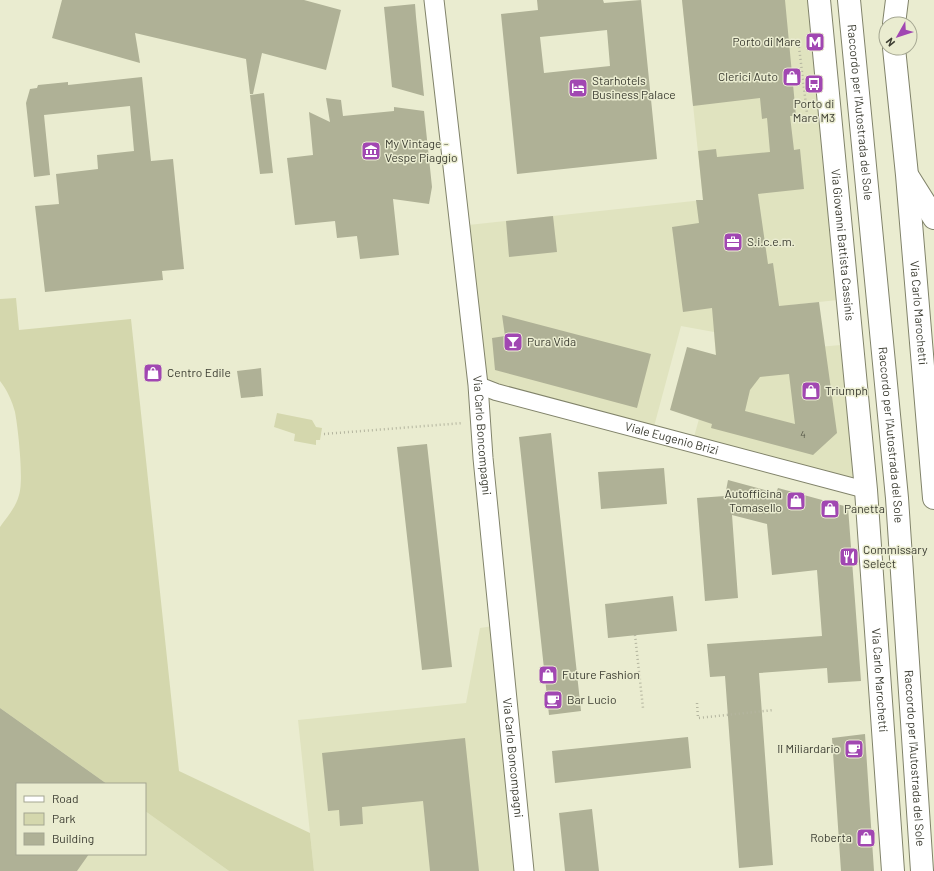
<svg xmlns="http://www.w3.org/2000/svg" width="934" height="871" font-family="Barlow,sans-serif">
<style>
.built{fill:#e0e3bf}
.green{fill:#d4d7ad}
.building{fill:#afb196;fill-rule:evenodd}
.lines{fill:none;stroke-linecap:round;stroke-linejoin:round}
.minor-casing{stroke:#81836a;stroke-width:18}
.tertiary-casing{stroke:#81836a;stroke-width:21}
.primary-casing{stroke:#81836a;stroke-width:24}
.trunk-casing{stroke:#81836a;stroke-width:24}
.path{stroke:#b4b59f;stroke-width:2.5;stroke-dasharray:1 3;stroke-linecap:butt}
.minor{stroke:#fff;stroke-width:16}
.tertiary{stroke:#fff;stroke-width:19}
.primary{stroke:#fff;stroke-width:22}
.trunk{stroke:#fff;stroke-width:22}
.labels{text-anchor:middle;stroke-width:3;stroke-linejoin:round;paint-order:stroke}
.number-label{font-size:10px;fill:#595a4b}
.poi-label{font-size:12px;fill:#3c3d32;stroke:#eaecd0;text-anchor:start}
.street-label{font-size:12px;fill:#3c3d32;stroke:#eaecd0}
</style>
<rect width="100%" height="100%" fill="#eaecd0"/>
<path class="built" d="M682,0H819L847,299L791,305L796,349L852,344L866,490L692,444L716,358L714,332L681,326L652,434L488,389L459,226L703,200Z
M500,625L524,871H314L298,720L466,703L480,628Z
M0,708L107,784H17V854H145V811L229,871H0Z"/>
<path class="green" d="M16,298L19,330L131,319L179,771L310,833L314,871H229L145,811V784H107L0,708V527C7,517 16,507 19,495C24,480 18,428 15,412C12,401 7,390 0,381V299Z
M277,413L312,420L316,427L322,428L320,440H316V445L294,441L295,434L274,427Z"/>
<path class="building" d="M62,0H304L341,10L326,70L262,53L253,94H250L246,59L135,33L140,63L52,38Z
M537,0H603L604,3L641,0L657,159L517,174L501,14L538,10ZM607,30L610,66L544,73L540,37Z
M682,0H785L796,116H790L794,150L800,149L804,189L758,194L768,264L773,263L779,306L819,302L837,433L813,455L711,428L712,424L670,410L687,347L716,355L712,308L683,312L672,227L699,223L696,200H703L698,151L716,149L717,157L770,152L767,118L762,119L760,98L693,106ZM789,374L795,424L745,411L750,390L760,377Z
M415,4L416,17L424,96L392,87L384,7Z
M142,77L151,161L173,159L184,269L162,271L163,280L45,292L35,206L59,204L56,174L98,169L97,155L134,151L130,106L44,115L50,175L34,177L26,103L30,89L37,88L38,85L68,82V85Z
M264,93L273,173L260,174L250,95Z
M326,98L341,100L343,116L394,111V107L424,111L432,187L429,204L393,199L399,255L360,259L357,236L337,238L335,221L295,225L287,158L313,155L309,112L330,122Z
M553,216L557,252L509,257L506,221Z
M502,315L651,354L637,408L495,370L492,338L505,336Z
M261,368L263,396L241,398L237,371Z
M551,433L581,711L549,715L519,437Z
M427,444L452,667L422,670L397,447Z
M664,468L667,504L601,509L598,472Z
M728,480L776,493L778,488L848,507L861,681L828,683L827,668L759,673L773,865L739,868L725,676L710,677L707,644L822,636L817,570L772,575L767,524L732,515L738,598L705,601L697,498L725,496Z
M673,596L677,631L608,638L605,604Z
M0,708L107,784H17V854H89L77,871H0Z
M865,734L874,871H841L832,738Z
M688,737L691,768L555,783L552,751Z
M465,738L479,871H430L423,801L362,807L363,824L340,826L339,810L328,811L322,753Z
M592,809L599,871H565L559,813Z"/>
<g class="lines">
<defs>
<g id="minor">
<path id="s1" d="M478,385L496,392L866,490"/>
</g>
<g id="tertiary">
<path id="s2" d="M434,0L478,385L483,458L524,871"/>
</g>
<g id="primary">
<path id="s3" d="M819,0L866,490L893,871"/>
</g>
<g id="trunk">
<path id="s4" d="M849,0L897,498L922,871"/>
<path d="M894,24L897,0"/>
<path id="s5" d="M894,48L907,175L934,498"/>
<path d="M909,178L934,218"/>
</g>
</defs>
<use href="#minor" class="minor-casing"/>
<use href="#tertiary" class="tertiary-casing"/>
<use href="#primary" class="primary-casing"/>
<use href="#trunk" class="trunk-casing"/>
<path class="path" d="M799,47L807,113
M324,434L463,423
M635,635L643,708
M697,703L698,718L774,710"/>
<use href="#minor" class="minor"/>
<use href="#tertiary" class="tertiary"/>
<use href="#primary" class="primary"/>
<use href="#trunk" class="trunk"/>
</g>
<defs>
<symbol id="metro-square" viewBox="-11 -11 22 22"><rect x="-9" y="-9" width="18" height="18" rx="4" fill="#a147b2" stroke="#eaecd0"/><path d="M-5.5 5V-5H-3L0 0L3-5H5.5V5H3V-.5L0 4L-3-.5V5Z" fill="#fff"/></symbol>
<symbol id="shop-square" viewBox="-11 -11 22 22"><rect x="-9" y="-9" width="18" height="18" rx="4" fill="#a147b2" stroke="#eaecd0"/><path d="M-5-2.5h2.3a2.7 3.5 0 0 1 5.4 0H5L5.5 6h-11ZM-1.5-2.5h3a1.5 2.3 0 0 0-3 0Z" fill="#fff"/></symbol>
<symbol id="bus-square" viewBox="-11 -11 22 22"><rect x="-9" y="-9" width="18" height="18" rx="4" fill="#a147b2" stroke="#eaecd0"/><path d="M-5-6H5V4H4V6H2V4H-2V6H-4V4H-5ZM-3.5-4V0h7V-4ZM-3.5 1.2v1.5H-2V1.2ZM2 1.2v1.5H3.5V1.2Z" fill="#fff"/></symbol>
<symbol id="hotel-square" viewBox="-11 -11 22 22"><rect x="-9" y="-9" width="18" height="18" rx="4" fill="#a147b2" stroke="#eaecd0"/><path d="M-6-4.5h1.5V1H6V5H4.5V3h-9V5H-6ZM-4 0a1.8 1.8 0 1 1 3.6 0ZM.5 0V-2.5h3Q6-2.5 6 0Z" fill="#fff"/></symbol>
<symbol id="museum-square" viewBox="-11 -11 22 22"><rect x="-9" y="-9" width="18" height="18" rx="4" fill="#a147b2" stroke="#eaecd0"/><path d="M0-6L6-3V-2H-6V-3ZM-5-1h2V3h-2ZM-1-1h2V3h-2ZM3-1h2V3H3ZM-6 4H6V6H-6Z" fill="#fff"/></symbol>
<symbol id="office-square" viewBox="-11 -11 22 22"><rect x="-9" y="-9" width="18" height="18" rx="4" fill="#a147b2" stroke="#eaecd0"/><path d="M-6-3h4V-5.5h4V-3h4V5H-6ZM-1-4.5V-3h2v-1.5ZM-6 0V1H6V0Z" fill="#fff"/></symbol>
<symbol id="bar-square" viewBox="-11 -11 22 22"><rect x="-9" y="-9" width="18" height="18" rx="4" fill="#a147b2" stroke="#eaecd0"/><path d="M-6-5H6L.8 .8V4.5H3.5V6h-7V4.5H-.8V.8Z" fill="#fff"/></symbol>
<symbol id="restaurant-square" viewBox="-11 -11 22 22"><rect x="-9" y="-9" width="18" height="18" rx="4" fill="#a147b2" stroke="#eaecd0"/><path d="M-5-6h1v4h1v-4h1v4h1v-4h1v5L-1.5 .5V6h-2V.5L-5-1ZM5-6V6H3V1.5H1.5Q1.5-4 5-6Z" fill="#fff"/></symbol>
<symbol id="cafe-square" viewBox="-11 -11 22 22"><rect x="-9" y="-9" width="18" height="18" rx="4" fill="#a147b2" stroke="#eaecd0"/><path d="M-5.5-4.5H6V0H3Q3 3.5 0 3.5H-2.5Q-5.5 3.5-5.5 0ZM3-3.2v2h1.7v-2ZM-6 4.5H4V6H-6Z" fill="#fff"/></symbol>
</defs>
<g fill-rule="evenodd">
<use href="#metro-square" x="804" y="31" width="22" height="22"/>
<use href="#shop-square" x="781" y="66" width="22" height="22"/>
<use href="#bus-square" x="803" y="73" width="22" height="22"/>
<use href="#hotel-square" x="567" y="77" width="22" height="22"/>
<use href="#museum-square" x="360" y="140" width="22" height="22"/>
<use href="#office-square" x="722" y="231" width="22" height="22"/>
<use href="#bar-square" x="502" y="331" width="22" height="22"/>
<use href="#shop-square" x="142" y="362" width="22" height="22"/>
<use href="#shop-square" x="800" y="380" width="22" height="22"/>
<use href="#shop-square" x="785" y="490" width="22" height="22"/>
<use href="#shop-square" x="819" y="498" width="22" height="22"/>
<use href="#restaurant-square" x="838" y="546" width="22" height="22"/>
<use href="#shop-square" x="537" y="664" width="22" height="22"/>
<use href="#cafe-square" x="542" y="689" width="22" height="22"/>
<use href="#cafe-square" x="843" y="738" width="22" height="22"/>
<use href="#shop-square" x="855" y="827" width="22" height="22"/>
</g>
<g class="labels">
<g class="number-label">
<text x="803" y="438">4</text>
</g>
<g class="poi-label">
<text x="801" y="46" text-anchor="end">Porto di Mare</text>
<text x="778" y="81" text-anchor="end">Clerici Auto</text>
<text x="592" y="85">Starhotels<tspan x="592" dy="14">Business Palace</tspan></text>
<text x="814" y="108" text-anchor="middle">Porto di<tspan x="814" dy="14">Mare M3</tspan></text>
<text x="385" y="148">My Vintage -<tspan x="385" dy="14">Vespe Piaggio</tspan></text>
<text x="747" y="246">S.i.c.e.m.</text>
<text x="527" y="346">Pura Vida</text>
<text x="167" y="377">Centro Edile</text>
<text x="825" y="395">Triumph</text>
<text x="782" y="498" text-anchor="end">Autofficina<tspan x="782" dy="14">Tomasello</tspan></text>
<text x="844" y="513">Panetta</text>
<text x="863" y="554">Commissary<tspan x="863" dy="14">Select</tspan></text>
<text x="562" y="679">Future Fashion</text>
<text x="567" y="704">Bar Lucio</text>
<text x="840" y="753" text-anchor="end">Il Miliardario</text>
<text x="852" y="842" text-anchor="end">Roberta</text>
</g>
<g class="street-label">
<text dy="4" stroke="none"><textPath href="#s4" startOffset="113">Raccordo per l'Autostrada del Sole</textPath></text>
<text dy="4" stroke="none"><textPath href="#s3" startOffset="246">Via Giovanni Battista Cassinis</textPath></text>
<text dy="4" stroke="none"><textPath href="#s5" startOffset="266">Via Carlo Marochetti</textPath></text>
<text dy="4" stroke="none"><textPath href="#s2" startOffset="438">Via Carlo Boncompagni</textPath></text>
<text dy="4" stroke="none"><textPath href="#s4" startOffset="437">Raccordo per l'Autostrada del Sole</textPath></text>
<text dy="4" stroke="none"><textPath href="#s1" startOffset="201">Viale Eugenio Brizi</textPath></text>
<text dy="4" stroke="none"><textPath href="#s3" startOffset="683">Via Carlo Marochetti</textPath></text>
<text dy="4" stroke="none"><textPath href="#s2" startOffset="762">Via Carlo Boncompagni</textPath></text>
<text dy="4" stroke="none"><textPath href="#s4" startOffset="761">Raccordo per l'Autostrada del Sole</textPath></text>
</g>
</g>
<rect x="16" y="783" width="130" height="72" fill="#eaecd0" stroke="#a4a691"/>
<rect x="24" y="796" width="20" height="6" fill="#ffffff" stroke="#a4a691"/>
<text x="52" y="803" font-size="12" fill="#3c3d32">Road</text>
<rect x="24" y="813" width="20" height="12" fill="#d4d7ad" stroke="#a4a691"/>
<text x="52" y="823" font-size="12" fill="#3c3d32">Park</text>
<rect x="24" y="833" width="20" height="12" fill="#afb196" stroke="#a4a691"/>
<text x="52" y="843" font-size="12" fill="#3c3d32">Building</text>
<g transform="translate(898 36) rotate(231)"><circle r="19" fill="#eaecd0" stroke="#a4a691"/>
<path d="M0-3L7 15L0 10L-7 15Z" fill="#a147b2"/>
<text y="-6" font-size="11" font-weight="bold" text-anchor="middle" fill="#3c3d32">N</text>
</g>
</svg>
